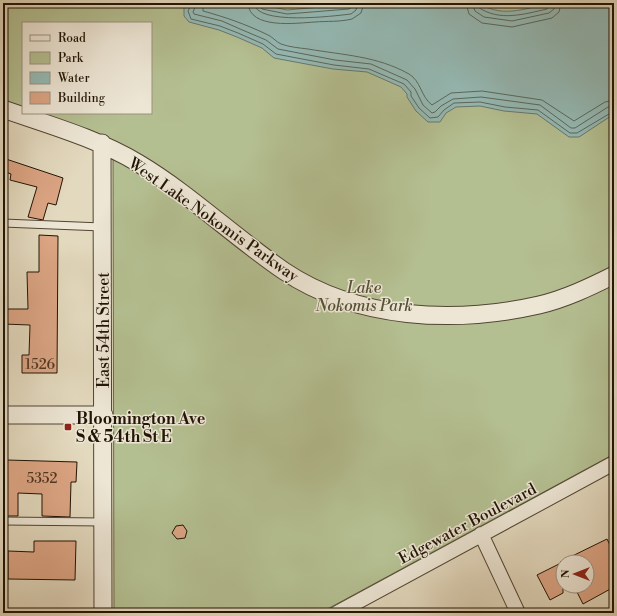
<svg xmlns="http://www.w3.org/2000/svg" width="617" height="616" font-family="'Libre Bodoni',serif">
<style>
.green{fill:#b4bf91;stroke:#6a6a4b}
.water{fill:#95bab5;stroke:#66786f}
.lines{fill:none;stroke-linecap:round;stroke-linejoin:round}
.shore{stroke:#5a675d;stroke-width:1}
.building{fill:#dca584;stroke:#201405}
.service-casing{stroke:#514533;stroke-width:9}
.minor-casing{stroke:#514533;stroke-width:16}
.tertiary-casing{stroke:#514533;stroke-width:19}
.service{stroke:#ede6d5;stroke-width:7}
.minor{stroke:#ede6d5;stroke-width:14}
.tertiary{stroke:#ede6d5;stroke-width:17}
.poi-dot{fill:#8f2418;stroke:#ede6d5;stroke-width:1.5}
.labels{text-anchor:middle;stroke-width:3;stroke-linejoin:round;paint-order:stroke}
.number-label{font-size:14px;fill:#4f3825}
.street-label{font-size:16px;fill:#201405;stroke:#ede6d5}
.park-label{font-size:16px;font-style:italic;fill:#545036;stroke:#ede6d5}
.poi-label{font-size:16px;font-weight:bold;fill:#201405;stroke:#ede6d5;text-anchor:start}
</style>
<rect width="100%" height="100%" fill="#e3d9be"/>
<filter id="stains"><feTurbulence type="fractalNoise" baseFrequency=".005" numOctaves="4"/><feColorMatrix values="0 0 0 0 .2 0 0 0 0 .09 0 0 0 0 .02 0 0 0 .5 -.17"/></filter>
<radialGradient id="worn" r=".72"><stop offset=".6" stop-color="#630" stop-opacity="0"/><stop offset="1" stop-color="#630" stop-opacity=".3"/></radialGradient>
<path class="green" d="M3,3H614V454L320,613H114L113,142L34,113H151V23H23V109L3,102Z"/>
<path class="water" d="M189,3H254L287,10L365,3H479C505,20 528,6 556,3C575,1 595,3 614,3V114L579,137H569L537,114L504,111L480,106L456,107L446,113L440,122H428L416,111L407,97V94L401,87L367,72L333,69L274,58L262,48L237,37L219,30L189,22L184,16V8Z"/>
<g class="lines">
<path class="shore" d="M192,3L188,11L191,19L220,26L238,33L263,44L276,54L334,65L369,69L404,84L411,92V96L419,108L430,118L438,117L444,110L454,103L480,102L505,107L538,110L570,133H577L614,111
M197,3L193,12L194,14L222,21L240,29L266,40L278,49L335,60L371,64L407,80L415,89L423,105L432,113L435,112L441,106L453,99L481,97L540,105L571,128H575L608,107L614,106
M203,3V11C225,17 245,24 266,34C272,36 276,42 281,44C289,47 300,48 308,49C343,55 377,56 409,74C421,81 421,97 432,105L451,93L482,91L542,100L574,121L605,102L614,100
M248,3C249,30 297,23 315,22C327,21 340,22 352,19L361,13L364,3
M254,3C255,26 334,16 351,14L356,10L358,3
M259,3L262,9L287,14L349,9L352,7L353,3
M466,3L469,14L482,23L512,27L552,18L559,12L561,3
M472,3L475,11L484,17L512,21L549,13L554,9L555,3
M477,3L478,7C499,22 525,14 547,9L550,3"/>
</g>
<path class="building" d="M3,158L63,178L56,205L48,203L43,220L28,217L37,187L10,180L11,174L3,171Z
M39,235L58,236L57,373H22V355H29L30,325L3,324V309H28L27,272H39Z
M7,460L77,462L76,482H71L70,517L42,516V494L18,493V516H4Z
M183,525L187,531L185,538L177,539L172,533L176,526Z
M607,539L614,553V587L583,604L574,586H587V562H560Z
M34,541H76L75,580L8,579V551L34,552Z
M563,562V593L550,600L537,575Z"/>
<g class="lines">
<defs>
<path id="service" d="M3,223L102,227
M3,521L103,522
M613,613L614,612"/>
<path id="minor" d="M481,534L518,613
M337,613L614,463"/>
<path id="tertiary" d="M3,109C49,125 96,138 138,163C190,194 234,237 284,271C357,320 455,324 539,305C565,299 590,287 614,275
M102,143L103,613
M3,415H104"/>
</defs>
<use href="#service" class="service-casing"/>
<use href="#minor" class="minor-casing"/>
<use href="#tertiary" class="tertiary-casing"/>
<use href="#service" class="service"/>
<use href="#minor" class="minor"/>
<use href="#tertiary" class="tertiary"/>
</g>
<rect class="poi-dot" x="64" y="423" width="8" height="8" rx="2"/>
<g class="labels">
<g class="number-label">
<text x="40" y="369">1526</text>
<text x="42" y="483">5352</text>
</g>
<g class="street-label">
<text transform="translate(214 219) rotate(35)" y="6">West Lake Nokomis Parkway</text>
<text transform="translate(103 330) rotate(-90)" y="6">East 54th Street</text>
<text transform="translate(467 523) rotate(-28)" y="6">Edgewater Boulevard</text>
</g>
<g class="park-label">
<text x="364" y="293">Lake<tspan x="364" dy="18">Nokomis Park</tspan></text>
</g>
<g class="poi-label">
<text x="76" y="424">Bloomington Ave<tspan x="76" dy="18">S &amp; 54th St E</tspan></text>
</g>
</g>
<rect width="617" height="616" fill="none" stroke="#e3d9be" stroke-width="16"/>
<rect x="4" y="4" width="609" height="608" fill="none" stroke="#201405" stroke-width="2"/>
<rect x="8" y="8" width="601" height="600" fill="none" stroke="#201405"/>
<rect x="22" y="22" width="130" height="92" fill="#ede6d5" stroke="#9b9282"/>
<rect x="30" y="35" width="20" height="6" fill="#ede6d5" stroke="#9b9282"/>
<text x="58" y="42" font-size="12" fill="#201405">Road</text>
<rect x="30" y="52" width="20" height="12" fill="#b4bf91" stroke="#9b9282"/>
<text x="58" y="62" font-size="12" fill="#201405">Park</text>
<rect x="30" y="72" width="20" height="12" fill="#95bab5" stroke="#9b9282"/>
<text x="58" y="82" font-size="12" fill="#201405">Water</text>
<rect x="30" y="92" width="20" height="12" fill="#dca584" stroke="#9b9282"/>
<text x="58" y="102" font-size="12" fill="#201405">Building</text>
<g transform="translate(575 574) rotate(270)"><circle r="19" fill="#ede6d5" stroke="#9b9282"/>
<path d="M0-3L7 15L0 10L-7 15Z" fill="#8f2418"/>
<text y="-6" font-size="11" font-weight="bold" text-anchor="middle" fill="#201405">N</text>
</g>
<rect width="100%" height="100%" filter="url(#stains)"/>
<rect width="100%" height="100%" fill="url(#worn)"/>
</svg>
